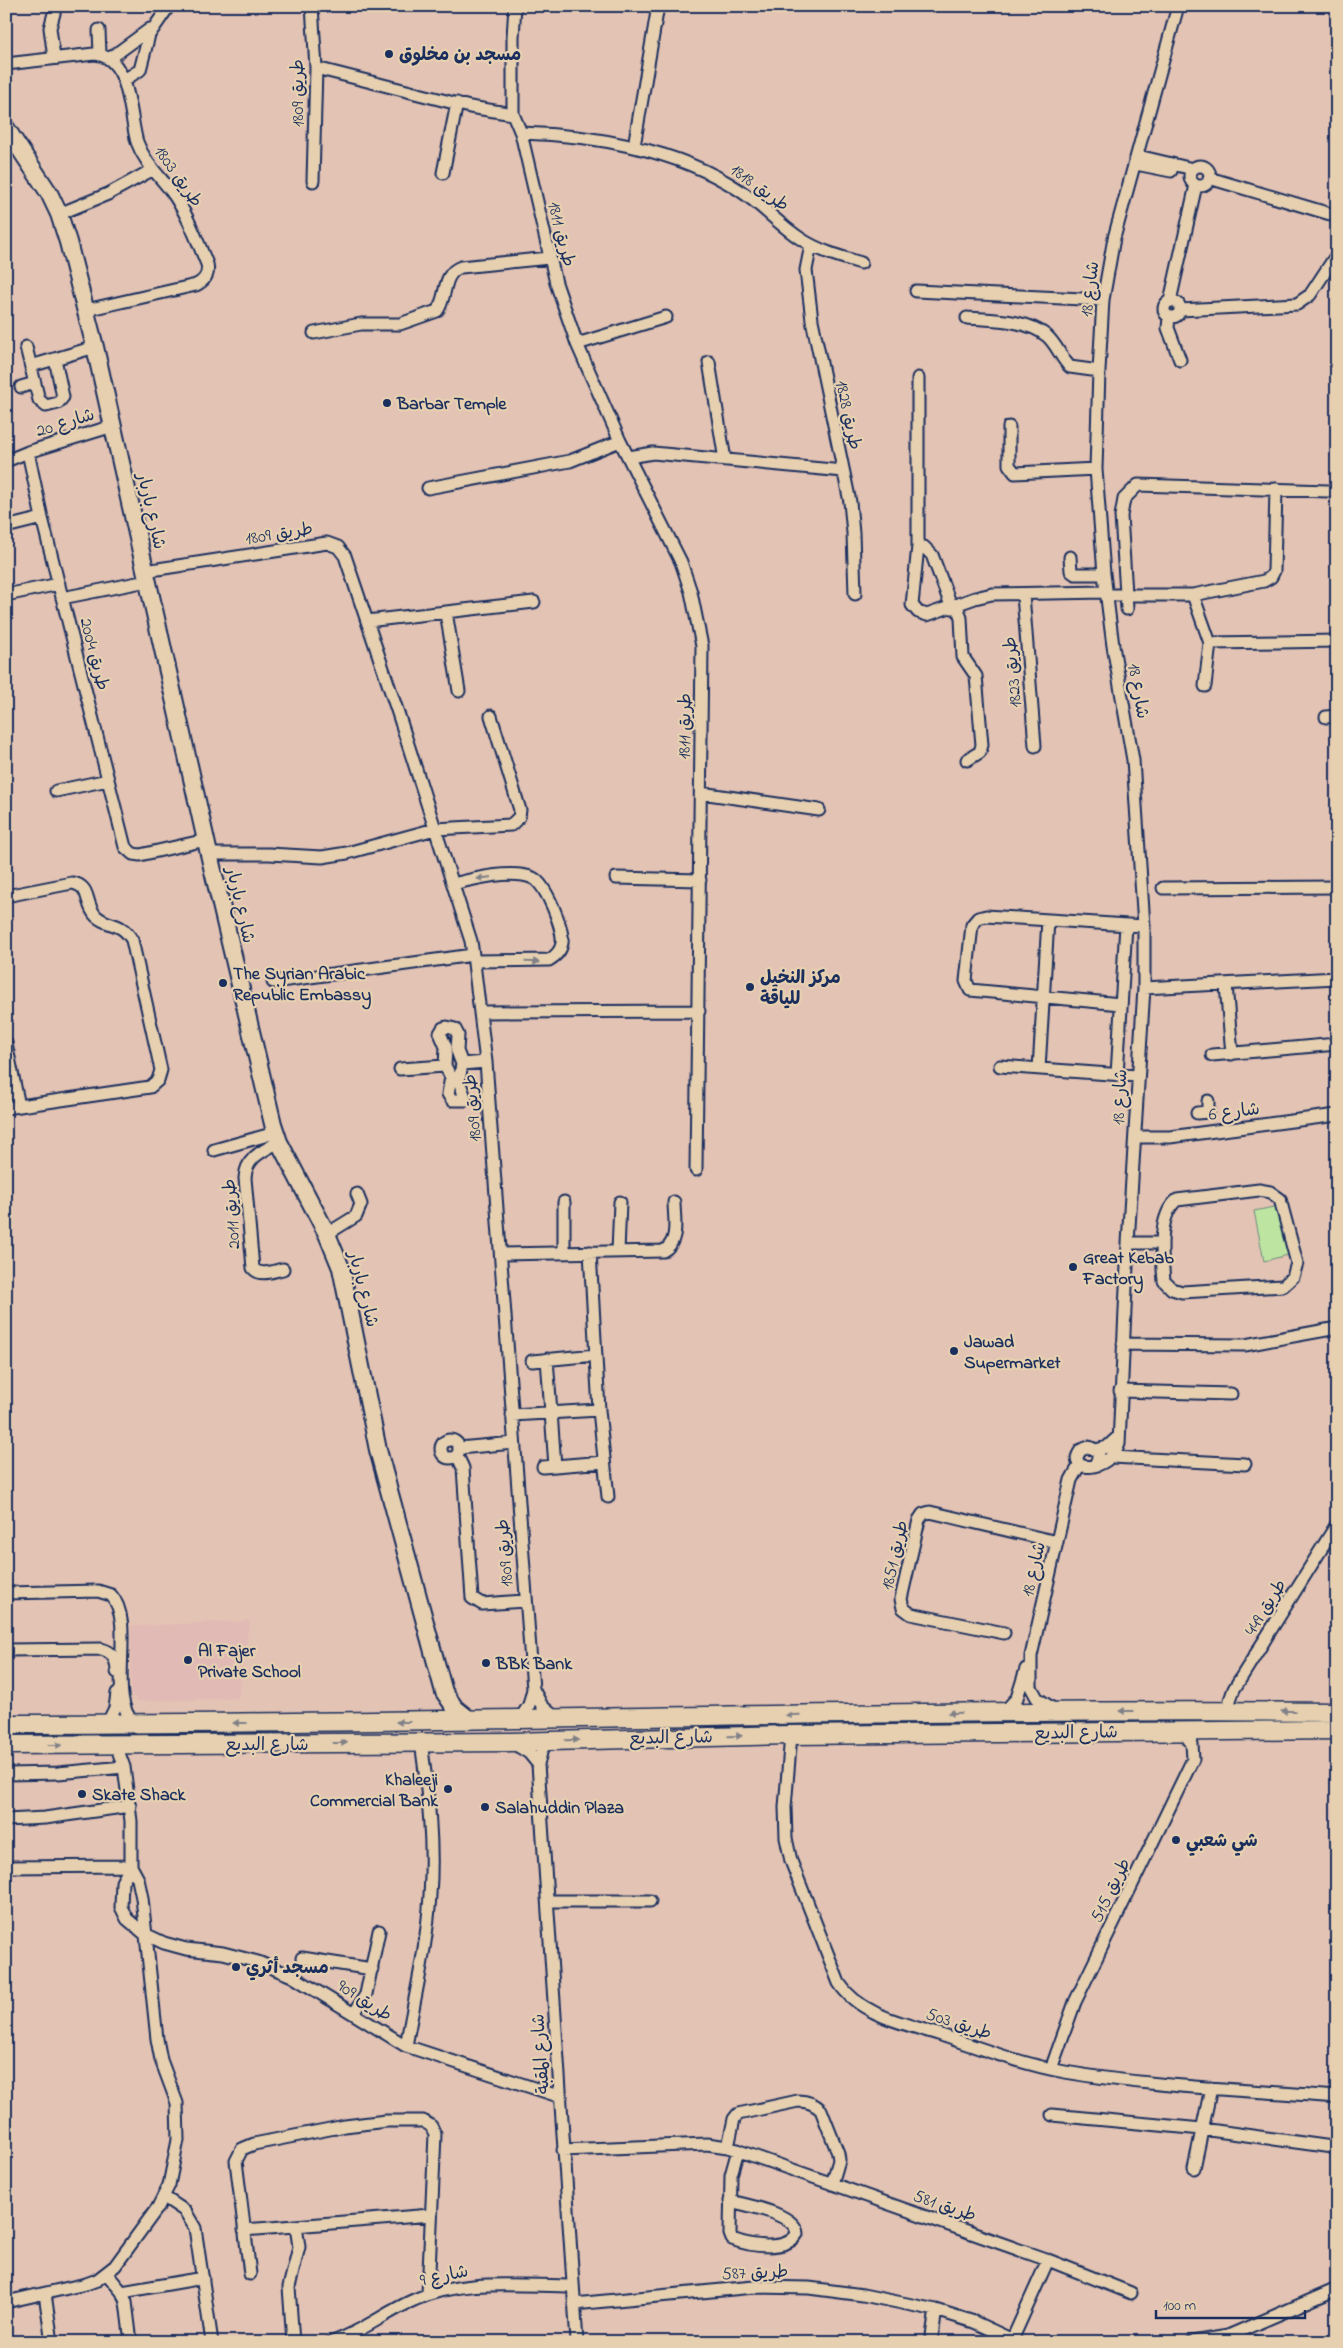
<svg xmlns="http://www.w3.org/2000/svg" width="1343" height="2348" font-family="'Indie Flower','Playpen Sans Arabic',sans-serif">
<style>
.built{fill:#e1bab5}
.green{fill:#bde4a0;stroke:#6c8a7f}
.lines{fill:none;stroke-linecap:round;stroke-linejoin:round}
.street-casing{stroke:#1b2f5e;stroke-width:15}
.secondary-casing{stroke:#1b2f5e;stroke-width:20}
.primary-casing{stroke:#1b2f5e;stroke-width:21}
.street{stroke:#e6d0b0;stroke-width:11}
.secondary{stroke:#e6d0b0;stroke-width:16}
.primary{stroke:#e6d0b0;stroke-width:18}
.oneway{fill:#808087}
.poi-dot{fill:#1b2f5e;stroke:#e6d0b0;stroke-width:2}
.labels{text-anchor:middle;stroke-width:4.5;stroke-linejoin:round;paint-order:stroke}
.poi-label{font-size:18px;font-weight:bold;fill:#1b2f5e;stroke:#e6d0b0;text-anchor:start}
.street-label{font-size:18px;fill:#1b2f5e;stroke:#e6d0b0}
</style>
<rect width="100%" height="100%" fill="#e3c3b3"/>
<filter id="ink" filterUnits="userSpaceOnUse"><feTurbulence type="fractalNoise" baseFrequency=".02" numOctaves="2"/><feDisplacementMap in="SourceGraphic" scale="10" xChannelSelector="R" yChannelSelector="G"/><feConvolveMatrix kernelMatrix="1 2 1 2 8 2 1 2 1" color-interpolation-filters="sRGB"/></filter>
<g filter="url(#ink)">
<path class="built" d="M250,1621L238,1698L138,1701L131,1694V1626Z"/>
<path class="green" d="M1279,1206L1288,1255L1264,1261L1254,1211Z"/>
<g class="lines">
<defs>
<path id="street" d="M312,6L316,68L313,181
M515,6L513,37V114L521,133L556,283L577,344L620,441L681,562L691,592L702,646L696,1170
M99,30L100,54
M54,58L50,28L56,6
M109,59L150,29
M6,64L94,54C131,56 129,115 137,142C145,164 161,177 174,195C188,216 197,240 207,264C209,273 206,280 196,285L86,310
M316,68L470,107L513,114
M124,80L140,70L149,35L169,6
M521,133C593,135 677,149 739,190C761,204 779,225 801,239C819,251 841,257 861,263
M634,146L658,6
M1138,156L1193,169
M1136,164L1171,171
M1190 176a10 10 0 1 1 20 0a10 10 0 1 1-20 0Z
M443,173L457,103
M1209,178L1337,216
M59,214L108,194L152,170
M811,245L806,270L812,320L850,502L853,533L855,594
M916,291L1103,300
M1164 309a8 8 0 1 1 16 0a8 8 0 1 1-16 0Z
M1170,301L1196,185
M1180,310L1297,304L1310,295L1337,254
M1169,317L1168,328L1180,360
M967,318C992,320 1027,319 1047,336C1057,345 1061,358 1070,367L1099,371
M314,333L361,324H400L437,311C448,297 441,274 461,267L549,258
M577,344L666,317
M26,347L39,400L46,406L58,403L63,397L55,359
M709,362L725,460
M31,366L95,347
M918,378V546L912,605L918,612L927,615L975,598L992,594L1106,592
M21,387L35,383
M1009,427V465L1015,473L1096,469
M28,452L42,518L125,847L133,854L140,855L206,840
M629,457L653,453L843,471
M6,461L28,452L113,426
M428,488L570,461L620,441
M6,527L42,518
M918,546L924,547L932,555L952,608
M1070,557L1071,571L1075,574H1104
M145,571L327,543L338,547L345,556L398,713L471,941L473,955L486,1062L533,1689L542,1706L556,1718
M6,595L59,584
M1023,595L1035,746
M1106,595H1193L1264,581L1271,577L1274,571L1276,489
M1193,595L1210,643L1205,686
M62,598L147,581
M957,605L961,618L963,657L976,676L982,745L980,752L967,760
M1127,609L1121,516L1124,499L1138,485L1328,491
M446,612L459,691
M367,621L534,602
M1210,643L1337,641
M1326,717L1337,716
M56,791L108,780
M701,793L819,810
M209,854H269L322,857L347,853L435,829L511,825L519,817L520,810L491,716
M616,878L700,880
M453,884C473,879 512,869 533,878C546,884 564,929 562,943C561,951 556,956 549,960L474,961
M1163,888L1337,887
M6,896L72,883C92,886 84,904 96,916C109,928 120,920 132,940L161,1070L158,1080L150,1087L6,1108
M273,982L473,955
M1226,985L1232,1054
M1144,988L1337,978
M1121,1004L970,990L966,981L972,925L978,918L986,916L1144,926
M480,1012L699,1011
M447,1027L455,1029L458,1035L457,1051L462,1064L459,1081L466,1100H452L448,1094L451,1077L445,1066L446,1047L440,1033L443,1028Z
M6,1043L19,1106
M1212,1055L1337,1044
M462,1064L486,1062
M1000,1066L1137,1076
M400,1069L445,1066
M1039,1069L1048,920
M1117,1075L1126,925
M1197,1113L1208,1112V1101
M1135,1137H1170L1337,1115
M279,1142C263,1151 246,1157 245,1178L253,1268C260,1277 273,1271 283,1269
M214,1150L275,1133
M1259,1190L1270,1192L1280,1199L1297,1263L1293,1277L1283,1286L1182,1292L1172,1289L1164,1281C1162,1258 1157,1216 1177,1200Z
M564,1202V1253
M327,1234L356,1216L361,1204L357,1194
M1128,1243H1161
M590,1252L599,1410L608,1497
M618,1252L620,1202
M502,1254L663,1251C680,1242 674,1218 674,1202
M1123,1344L1245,1345L1337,1328
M547,1359L555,1466
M532,1361L596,1355
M1120,1391L1231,1394
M512,1415L599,1410
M441 1449a9 9 0 1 1 18 0a9 9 0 1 1-18 0Z
M459,1448L514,1443
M1096,1450L1107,1447L1119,1436
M457,1455L463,1468L472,1598L482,1604L525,1601
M1112,1457L1245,1464
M1095,1465L1099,1456L1096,1450L1089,1447L1081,1450C1064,1473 1109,1473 1119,1444L1128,1243L1144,988V926L1133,760L1113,646L1104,574L1096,469L1099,371L1103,300L1114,238L1178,6
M543,1467L604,1462
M6,1593L98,1591L111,1595C137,1623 105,1698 135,1724
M1004,1633L911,1614L903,1608L901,1599L919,1520L923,1514L930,1512L1057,1542
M6,1650L101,1649C113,1652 117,1660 117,1672
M1056,1711L1037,1698L1031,1687V1656L1071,1480L1080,1464
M1229,1711L1230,1700L1234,1689L1337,1524
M1004,1712L1017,1698L1026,1669
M520,1719L529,1705L533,1689
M107,1724L115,1708L117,1693
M791,1735L785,1807L786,1838L791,1861L839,1983C860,2015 903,2023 938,2034C979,2048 1022,2064 1065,2072C1152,2087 1248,2090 1337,2097
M549,1740L542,1749L538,1764L577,2342
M513,1743L529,1753L538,1764
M116,1745L124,1767L131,1821V1866L122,1882L121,1907L127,1919L145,1934L164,1943L186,1949L223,1953L258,1962L292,1976L406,2046L561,2097
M6,1774L58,1773L124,1767
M6,1820L45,1818L130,1806
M6,1867L131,1866L138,1879L142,1898L157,2039L161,2060L177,2103L178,2140L169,2185L158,2207L115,2266L97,2280L86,2284L6,2302
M548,1901H650
M302,1958L372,1969
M354,2014L366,1994L379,1931
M406,2046C415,1996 427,1946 430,1895C434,1845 428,1792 421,1742
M1051,2069L1075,2002L1193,1759L1192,1744L1182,1730
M1052,2115L1202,2129L1332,2147
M728,2147L734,2119L738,2114L798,2101C807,2101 814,2103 821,2110L838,2153L839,2160L832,2184
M563,2150L707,2144L728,2147L1048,2260L1131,2293
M1194,2168L1211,2088
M164,2197L185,2211L195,2228L212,2342
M730,2201C746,2205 797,2214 797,2234C786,2252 750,2246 732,2239L730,2234L731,2175L738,2150
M244,2230L431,2215
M107,2274L122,2292L126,2302L131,2342
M250,2274L236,2161L242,2149L254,2144L345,2126L386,2121H423L431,2126L435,2134L428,2294
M122,2292L203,2278
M45,2294L52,2342
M574,2304L754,2287L809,2288L863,2295L936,2310L974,2322L1017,2342
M1228,2336L1337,2289
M1012,2340L1048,2260
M293,2342L289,2287L299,2247L296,2226
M332,2342C362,2332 386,2312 414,2300C462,2278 521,2286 573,2286
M931,2342L936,2310
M1192,2342L1228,2336L1256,2342"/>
<path id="secondary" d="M6,128L49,193L59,214L68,242L95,347L209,854L273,1124L279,1142L327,1234L341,1268L378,1450L444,1692L455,1708L470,1720"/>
<path id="primary" d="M6,1724C450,1724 893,1708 1337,1712
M6,1745L510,1742L791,1735L1337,1730"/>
</defs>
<use href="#street" class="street-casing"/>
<use href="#secondary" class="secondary-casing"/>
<use href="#primary" class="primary-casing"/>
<use href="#street" class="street"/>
<use href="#secondary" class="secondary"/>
<use href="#primary" class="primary"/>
</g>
<defs><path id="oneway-solid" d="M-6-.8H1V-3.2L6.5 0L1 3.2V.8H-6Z" transform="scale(1.25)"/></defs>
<g class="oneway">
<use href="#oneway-solid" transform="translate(484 878) rotate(173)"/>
<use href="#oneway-solid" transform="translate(532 962) rotate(1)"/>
<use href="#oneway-solid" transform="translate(1126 1711) rotate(180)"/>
<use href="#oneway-solid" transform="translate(1288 1711) rotate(-180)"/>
<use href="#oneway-solid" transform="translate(955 1713) rotate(179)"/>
<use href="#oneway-solid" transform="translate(793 1715) rotate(179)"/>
<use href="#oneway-solid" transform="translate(403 1722) rotate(180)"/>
<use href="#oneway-solid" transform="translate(240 1723) rotate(180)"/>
<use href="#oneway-solid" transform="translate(735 1736) rotate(-1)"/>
<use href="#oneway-solid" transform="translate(572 1740) rotate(-2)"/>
<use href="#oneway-solid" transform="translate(340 1743)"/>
<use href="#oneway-solid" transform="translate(55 1745)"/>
</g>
</g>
<g class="poi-dot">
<circle cx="389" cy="54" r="5"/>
<circle cx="387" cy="403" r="5"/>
<circle cx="223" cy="983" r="5"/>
<circle cx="750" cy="987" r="5"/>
<circle cx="1073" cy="1267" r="5"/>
<circle cx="954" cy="1351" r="5"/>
<circle cx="188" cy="1660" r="5"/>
<circle cx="486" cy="1663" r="5"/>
<circle cx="448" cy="1789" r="5"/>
<circle cx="82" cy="1794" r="5"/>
<circle cx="485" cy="1807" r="5"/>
<circle cx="1176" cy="1840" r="5"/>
<circle cx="236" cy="1967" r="5"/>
</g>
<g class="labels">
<g class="poi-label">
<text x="399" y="60">مسجد بن مخلوق</text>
<text x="397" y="409">Barbar Temple</text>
<text x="233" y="979">The Syrian Arabic<tspan x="233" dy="21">Republic Embassy</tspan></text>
<text x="760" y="983">مركز النخيل<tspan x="760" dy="21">للياقة</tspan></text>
<text x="1083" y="1263">Great Kebab<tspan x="1083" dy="21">Factory</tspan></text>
<text x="964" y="1347">Jawad<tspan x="964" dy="21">Supermarket</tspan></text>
<text x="198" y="1656">Al Fajer<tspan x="198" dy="21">Private School</tspan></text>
<text x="496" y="1669">BBK Bank</text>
<text x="438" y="1785" text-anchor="end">Khaleeji<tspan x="438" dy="21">Commercial Bank</tspan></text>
<text x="92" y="1800">Skate Shack</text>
<text x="495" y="1813">Salahuddin Plaza</text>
<text x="1186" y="1846">شي شعبي</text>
<text x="246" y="1973">مسجد أثري</text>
</g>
<g class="street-label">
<text transform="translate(297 93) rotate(-90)" y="6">طريق 1809</text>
<text transform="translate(179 176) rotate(55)" y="6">طريق 1803</text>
<text transform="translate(760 187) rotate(36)" y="6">طريق 1818</text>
<text transform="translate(562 234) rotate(76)" y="6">طريق 1811</text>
<text transform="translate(1089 289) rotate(-83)" y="6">شارع 18</text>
<text transform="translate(849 415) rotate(78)" y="6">طريق 1828</text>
<text transform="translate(65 422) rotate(-17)" y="6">شارع 20</text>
<text transform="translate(152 511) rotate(77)" y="6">شارع باربار</text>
<text transform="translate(279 533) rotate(-9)" y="6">طريق 1809</text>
<text transform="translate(95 654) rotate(76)" y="6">طريق 2004</text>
<text transform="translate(1012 672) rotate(-95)" y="6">طريق 1823</text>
<text transform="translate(1139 691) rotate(80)" y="6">شارع 18</text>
<text transform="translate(684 726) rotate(-89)" y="6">طريق 1811</text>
<text transform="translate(241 905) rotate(77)" y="6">شارع باربار</text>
<text transform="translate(1119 1097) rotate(-87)" y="6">شارع 18</text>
<text transform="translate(472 1108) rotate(-95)" y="6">طريق 1809</text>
<text transform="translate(1234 1111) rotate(-7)" y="6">شارع 6</text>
<text transform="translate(231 1214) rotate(-94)" y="6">طريق 2011</text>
<text transform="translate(364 1289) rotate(76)" y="6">شارع باربار</text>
<text transform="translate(504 1553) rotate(-94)" y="6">طريق 1809</text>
<text transform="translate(894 1555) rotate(-77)" y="6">طريق 1851</text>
<text transform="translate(1033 1569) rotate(-77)" y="6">شارع 18</text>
<text transform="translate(1265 1607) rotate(-58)" y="6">طريق 449</text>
<text transform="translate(1076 1732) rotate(-1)" y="6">شارع البديع</text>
<text transform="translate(671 1737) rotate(-1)" y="6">شارع البديع</text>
<text x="267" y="1750">شارع البديع</text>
<text transform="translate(1110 1890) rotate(-64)" y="6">طريق 515</text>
<text transform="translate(365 2000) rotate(33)" y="6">طريق 909</text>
<text transform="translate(959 2023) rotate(18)" y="6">طريق 503</text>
<text transform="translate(540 2054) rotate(-94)" y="6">شارع المقبة</text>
<text transform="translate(945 2205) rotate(19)" y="6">طريق 581</text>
<text transform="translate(755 2272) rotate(-2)" y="6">طريق 587</text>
<text transform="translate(444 2275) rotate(-12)" y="6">شارع 9</text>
</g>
</g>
<rect width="1343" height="2348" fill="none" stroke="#e6d0b0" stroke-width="25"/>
<rect x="12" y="12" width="1318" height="2323" fill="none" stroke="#1b2f5e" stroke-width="2" filter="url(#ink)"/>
<path d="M1156 2310v8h149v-8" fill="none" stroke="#1b2f5e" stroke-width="2.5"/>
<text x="1163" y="2310" font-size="15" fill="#1b2f5e" stroke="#e6d0b0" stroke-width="4" paint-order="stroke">100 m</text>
</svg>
